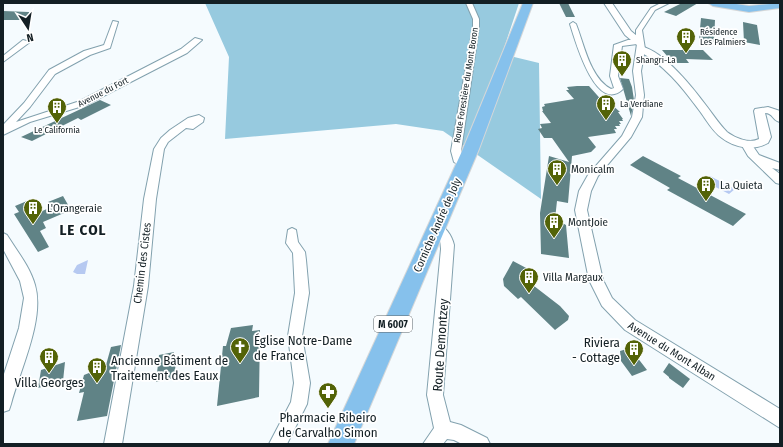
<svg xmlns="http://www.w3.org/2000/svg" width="783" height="447" font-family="'Fira Sans Condensed',sans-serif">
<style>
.forest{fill:#97cadf}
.water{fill:#b6c9f1}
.building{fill:#608386}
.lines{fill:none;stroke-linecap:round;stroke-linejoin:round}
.minor-casing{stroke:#82a1ae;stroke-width:2}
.tertiary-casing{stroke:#82a1ae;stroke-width:2}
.primary-casing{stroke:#d5d7d8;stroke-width:2}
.minor{fill:#fff;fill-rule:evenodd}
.tertiary{fill:#fff;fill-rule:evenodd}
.primary{fill:#86c1ec;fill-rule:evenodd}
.labels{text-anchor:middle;stroke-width:3.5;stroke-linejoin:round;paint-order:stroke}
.far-poi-label{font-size:9px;fill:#131f24;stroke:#fff;text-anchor:start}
.far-street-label{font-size:9px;fill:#131f24;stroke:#fff}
.shield{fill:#fff;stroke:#5a6266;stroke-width:1}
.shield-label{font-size:10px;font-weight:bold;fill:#131f24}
.poi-label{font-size:11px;fill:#131f24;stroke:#fff;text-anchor:start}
.street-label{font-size:11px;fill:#131f24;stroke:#fff}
.near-poi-label{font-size:13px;fill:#131f24;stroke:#fff;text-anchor:start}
.near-street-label{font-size:13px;fill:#131f24;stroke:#fff}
.district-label{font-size:15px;font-weight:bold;letter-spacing:1px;fill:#131f24;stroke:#fff}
</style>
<rect width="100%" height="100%" fill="#f5fbfe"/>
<path class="forest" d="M205,3H519L502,54L539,63L541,199L443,131L396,124L225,139L229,57Z"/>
<path class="water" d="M710,176L735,189L729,194L704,181Z
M88,260L85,274H77L73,272L77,265Z"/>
<path class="building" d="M559,3H568L575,17H566Z
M682,3H698L676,16L664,12Z
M3,11L29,12V20H3Z
M701,18L715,20L714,42L699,39Z
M743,22L757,25L760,45L744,42Z
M662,50H703L713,60L686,59L689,63H673Z
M620,78L629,79L632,87L634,100L631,116Z
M577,86H589L605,104H611L620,112H618L623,119H622L623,121H619L621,124H619L620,126H615L617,129H614L616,133L588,137L596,147L591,152L572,156L568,203L557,201L555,219L566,225L569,258L541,254L540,213L549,156L569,162L552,138H544L538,129L542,128L540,124L551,123L542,111H543L542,107L545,106L544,104L574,99L566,90H569L567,87Z
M100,100L111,105L81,120L78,118L32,141L21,137Z
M643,156L681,176L678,178L746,214L733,226L667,190L670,188L630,165Z
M63,196L71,210L43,222L46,228L40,231L49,247L38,252L14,214L19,212L15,206L27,201L36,214L51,207L48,202Z
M513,261L530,270L525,279L560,306L569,316L568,320L555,330L521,297L518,299L504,286L503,279Z
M253,325L252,331L260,330L259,397L217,406L223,346H226L231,328Z
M121,345L107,416L77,421L84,392L79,393L84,375L89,373L90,368L106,365L111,347Z
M630,348L647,370L632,376L621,361L620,351Z
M174,352L173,363L176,362L174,378L156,382L159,355Z
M65,362L63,381L38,388L41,370Z
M669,363L690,379L683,388L669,378V377L663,372Z"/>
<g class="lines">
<defs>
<path id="minor" d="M466,3H472L479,19V27L461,151L463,159L469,165L464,168L454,162L451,151L473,27V19Z
M661,3H669L655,10L642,30L645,49L641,71L644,95L642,117L631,137L598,176L591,191L587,210L603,280L612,298L635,320L780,409V428L625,330L602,306L589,280L575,210L579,191L588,175L622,136L632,117L636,95L633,71L637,44L622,46L618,76L623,89C596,115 575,40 570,24L573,22L576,24C584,44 590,78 611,89L614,88L610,76L614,45L628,40H636V30L651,8Z
M113,21L118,22L110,48L90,55L55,74L30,107L16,122L80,101L181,49L195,38L202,40L187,53L86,105L30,122L3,135L4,124L24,103L49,70L84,51L104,45Z
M23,40L30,42L3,62V56Z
M199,115L204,118L203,122L193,129L186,128L168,142L164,149L156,199L148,286L122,444H104L134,286L144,199L154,149L161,138L170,130L188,118Z
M746,141L750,142L759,155L780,163V170L772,168L780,174V184L776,183L748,156L741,144Z
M436,223C445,225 452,236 454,245L443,395L450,422L461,425L487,438L490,444H462L454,440L447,439L443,444H423L434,428L427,395L441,249L440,239L430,227L432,224Z
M292,228L296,230L298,242L305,252L306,260L309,293L302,336L310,383L307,404L287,444H269L291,402L294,383L288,336L295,293L293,253L286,243L288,230Z
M3,233L7,235C17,251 30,267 35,285C45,319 20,370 11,404L9,410L3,412V377L19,328L24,298L20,281L3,249Z"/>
<path id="tertiary" d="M604,3H612L631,31L643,41V45H637L625,35Z
M641,46C666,53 693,88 708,108C714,116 720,125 727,132C735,138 749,144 759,139L754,111L755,109L768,107L780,111V122C773,121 773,113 765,113L771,137L768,143C754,151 735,148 722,138C712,131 706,119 699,110C683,88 663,63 638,51V47Z"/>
<path id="primary" d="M523,3H533L479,149L354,444H328L463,149Z
M708,3H730L749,6L780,3V8L749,12L713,6Z"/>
</defs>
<use href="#minor" class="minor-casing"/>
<use href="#tertiary" class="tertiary-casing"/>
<use href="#primary" class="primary-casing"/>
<use href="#minor" class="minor"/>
<use href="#tertiary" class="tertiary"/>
<use href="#primary" class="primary"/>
</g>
<defs>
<symbol id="building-pin" viewBox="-11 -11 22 30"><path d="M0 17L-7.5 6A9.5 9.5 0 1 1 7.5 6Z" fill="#536307" stroke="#fff"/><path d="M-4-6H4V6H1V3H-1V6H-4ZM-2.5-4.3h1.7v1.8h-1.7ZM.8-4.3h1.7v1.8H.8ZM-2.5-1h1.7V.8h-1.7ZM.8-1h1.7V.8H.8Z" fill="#fff"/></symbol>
<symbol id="church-pin" viewBox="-11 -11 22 30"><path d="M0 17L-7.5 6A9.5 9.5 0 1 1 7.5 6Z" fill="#536307" stroke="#fff"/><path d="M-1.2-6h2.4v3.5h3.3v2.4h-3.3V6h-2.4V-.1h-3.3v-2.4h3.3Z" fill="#fff"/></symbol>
<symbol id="pharmacy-pin" viewBox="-11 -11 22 30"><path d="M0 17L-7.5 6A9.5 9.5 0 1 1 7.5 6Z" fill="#536307" stroke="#fff"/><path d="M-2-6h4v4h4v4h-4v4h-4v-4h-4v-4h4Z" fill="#fff"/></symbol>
</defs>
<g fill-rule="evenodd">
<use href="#building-pin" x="675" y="26" width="22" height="30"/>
<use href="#building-pin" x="611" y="49" width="22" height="30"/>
<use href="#building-pin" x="595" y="93" width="22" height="30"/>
<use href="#building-pin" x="46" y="96" width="22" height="30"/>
<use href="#building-pin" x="546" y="158" width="22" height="30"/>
<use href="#building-pin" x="695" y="174" width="22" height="30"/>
<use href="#building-pin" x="22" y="197" width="22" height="30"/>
<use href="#building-pin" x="543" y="211" width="22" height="30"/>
<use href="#building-pin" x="518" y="266" width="22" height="30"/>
<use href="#church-pin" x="229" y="336" width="22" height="30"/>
<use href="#building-pin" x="623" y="338" width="22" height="30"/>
<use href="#building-pin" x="38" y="346" width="22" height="30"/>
<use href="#building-pin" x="86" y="356" width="22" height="30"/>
<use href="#pharmacy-pin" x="317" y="381" width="22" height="30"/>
</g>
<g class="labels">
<g class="far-poi-label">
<text x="700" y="35">Résidence<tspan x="700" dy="10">Les Palmiers</tspan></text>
<text x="636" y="63">Shangri-La</text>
<text x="620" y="107">La Verdiane</text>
<text x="57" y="133" text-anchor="middle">Le California</text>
</g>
<g class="far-street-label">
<text transform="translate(466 85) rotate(-81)" y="3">Route Forestière du Mont Boron</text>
<text transform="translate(103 92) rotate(-27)" y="3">Avenue du Fort</text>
</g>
<rect class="shield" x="374" y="316" width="38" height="16" rx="3"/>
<g class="shield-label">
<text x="393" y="328">M 6007</text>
</g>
<g class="poi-label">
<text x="571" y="173">Monicalm</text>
<text x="720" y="189">La Quieta</text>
<text x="47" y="212">L'Orangeraie</text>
<text x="568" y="226">MontJoie</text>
<text x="543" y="281">Villa Margaux</text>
</g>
<g class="street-label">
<text transform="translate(437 225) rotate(-66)" y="4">Corniche André de Joly</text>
<text transform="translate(142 263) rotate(-83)" y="4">Chemin des Cistes</text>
<text transform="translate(672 351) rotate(32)" y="4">Avenue du Mont Alban</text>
</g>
<g class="near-poi-label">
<text x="254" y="345">Église Notre-Dame<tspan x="254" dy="15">de France</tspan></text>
<text x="620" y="347" text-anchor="end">Riviera<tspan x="620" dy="15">- Cottage</tspan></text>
<text x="111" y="365">Ancienne Bâtiment de<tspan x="111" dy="15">Traitement des Eaux</tspan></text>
<text x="49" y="387" text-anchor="middle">Villa Georges</text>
<text x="328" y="422" text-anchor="middle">Pharmacie Ribeiro<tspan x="328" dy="15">de Carvalho Simon</tspan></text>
</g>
<g class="near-street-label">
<text transform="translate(440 345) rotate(-86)" y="5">Route Demontzey</text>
</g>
<g class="district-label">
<text x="83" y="235">LE COL</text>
</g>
</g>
<rect width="783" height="447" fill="none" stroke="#131f24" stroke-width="8"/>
<g transform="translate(28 28) rotate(168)" stroke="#ffffff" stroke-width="3" paint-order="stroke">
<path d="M0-3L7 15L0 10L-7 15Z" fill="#131f24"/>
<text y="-6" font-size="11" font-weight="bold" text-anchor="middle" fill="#131f24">N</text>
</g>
</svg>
